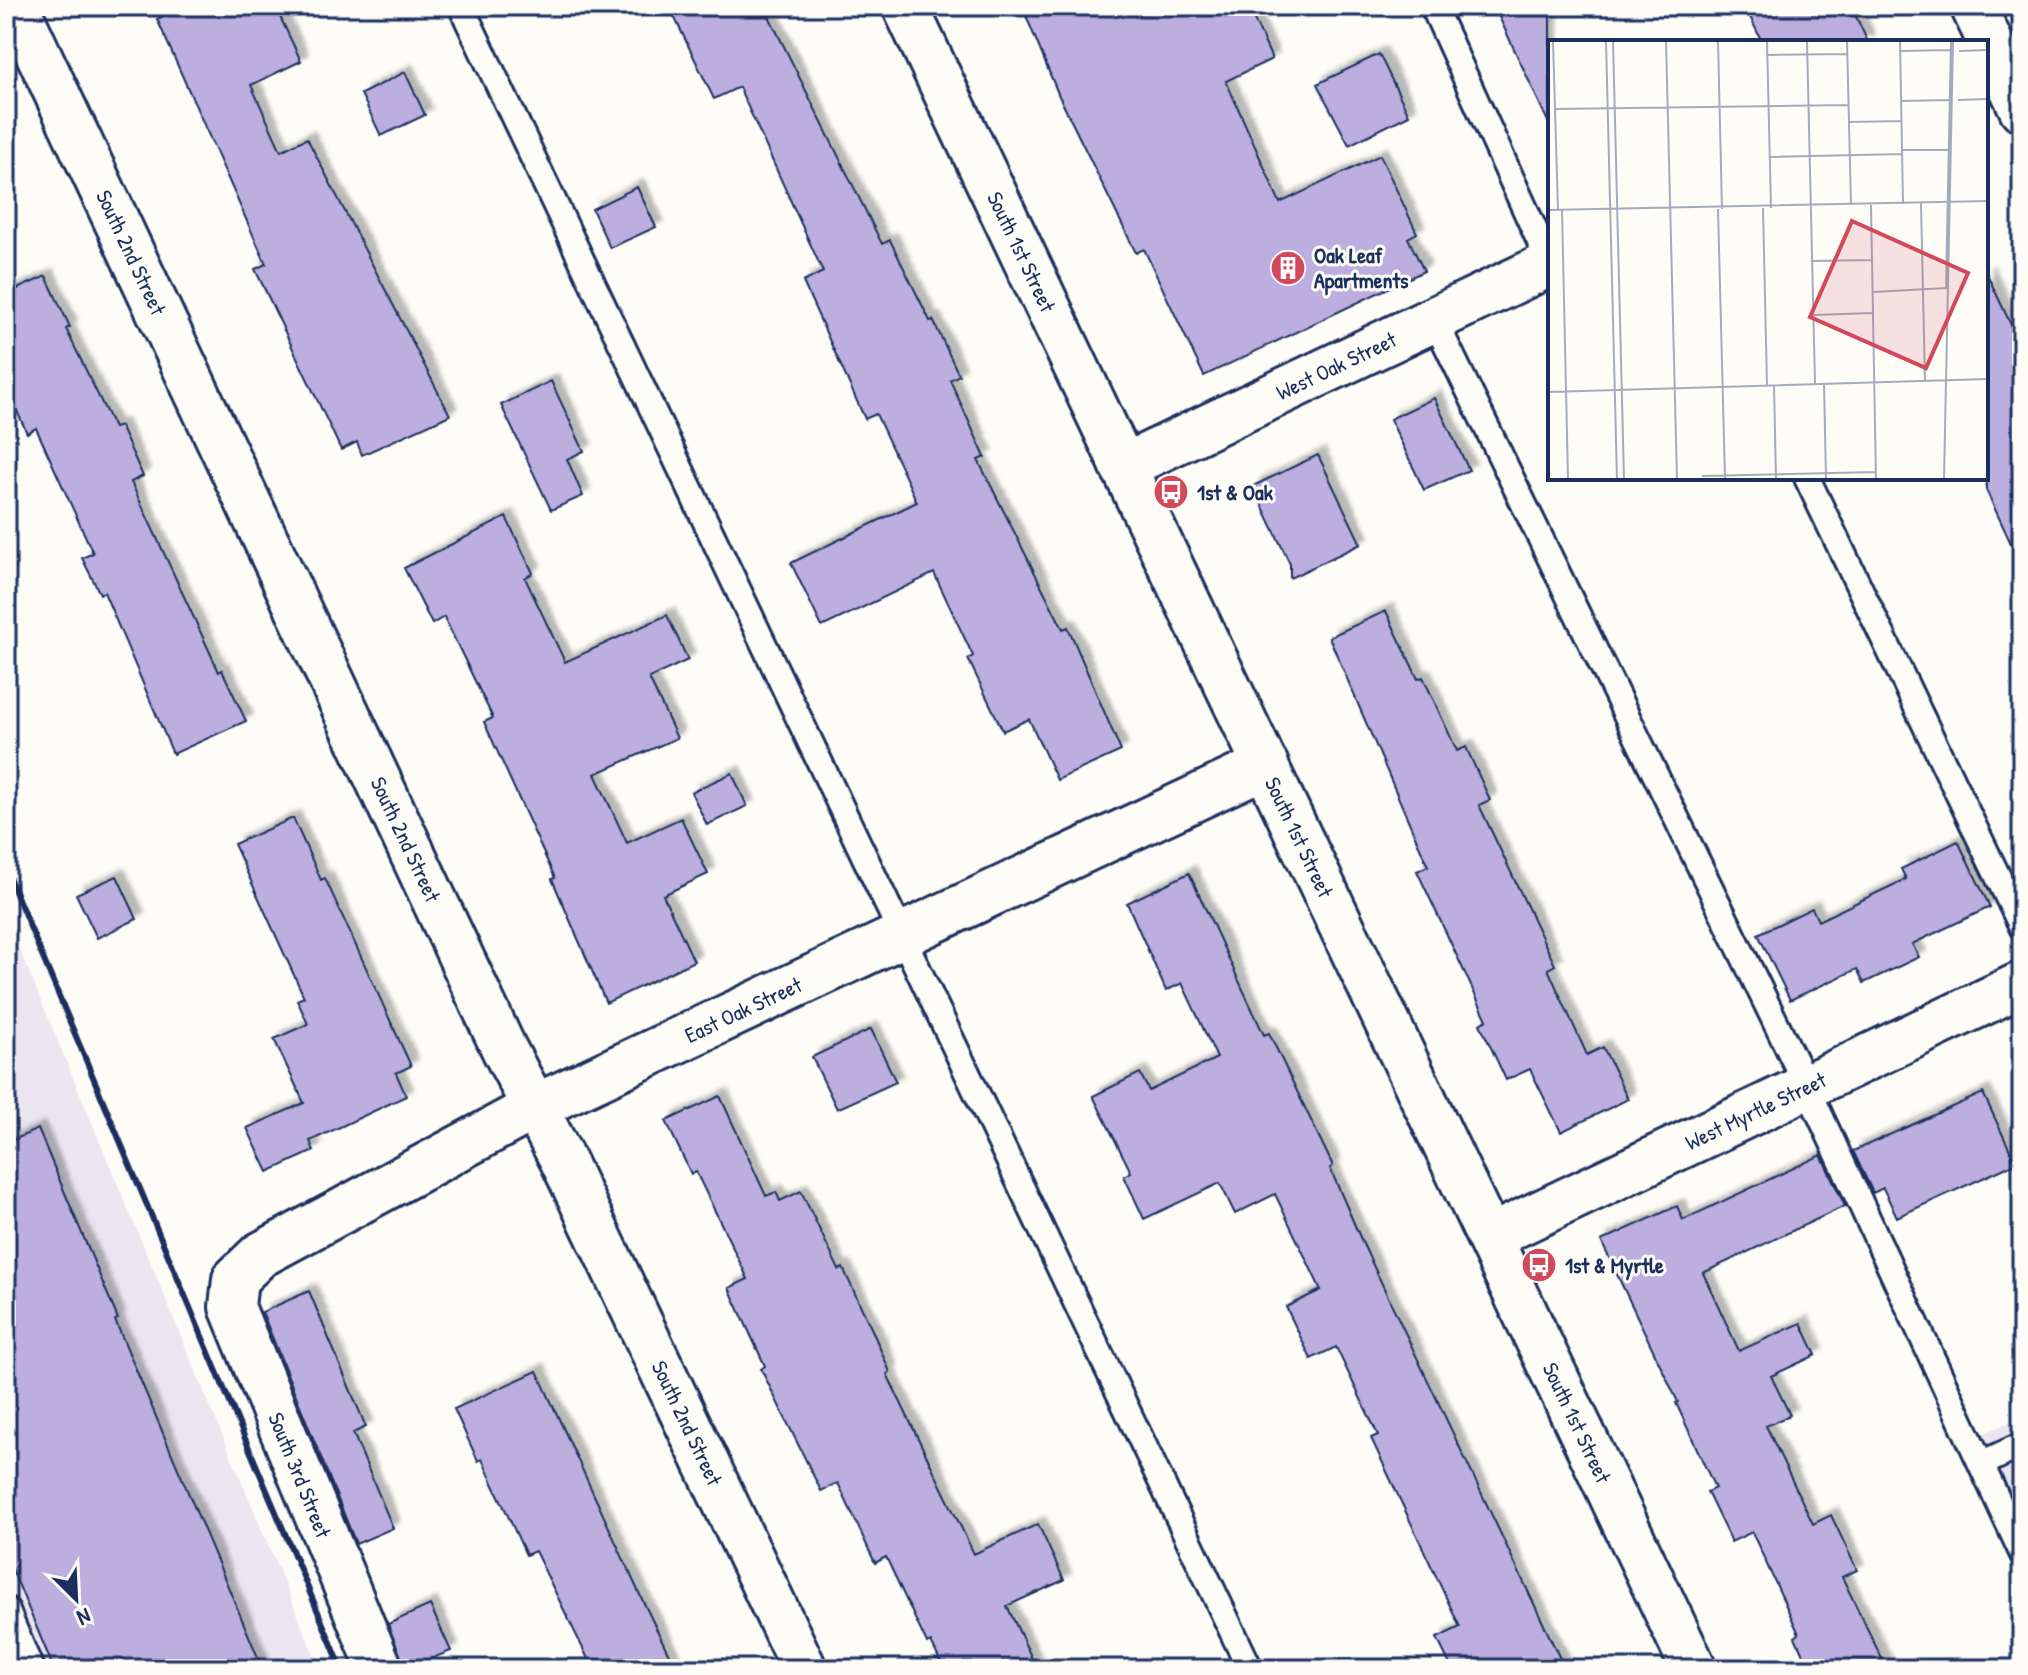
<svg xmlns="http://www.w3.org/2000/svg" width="2028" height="1675" font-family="'Patrick Hand',sans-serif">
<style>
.built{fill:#eae5f0}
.building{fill:#bcafe0;stroke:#1b2f5e;stroke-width:2;filter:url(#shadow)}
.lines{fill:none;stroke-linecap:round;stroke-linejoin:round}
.service-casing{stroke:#1b2f5e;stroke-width:30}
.minor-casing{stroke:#1b2f5e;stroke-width:50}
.tertiary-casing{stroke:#1b2f5e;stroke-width:50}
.service{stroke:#fdfcf7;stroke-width:24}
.minor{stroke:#fdfcf7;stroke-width:44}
.tertiary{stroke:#fdfcf7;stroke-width:44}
.rail{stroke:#1b2f5e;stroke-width:6}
.labels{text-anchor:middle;stroke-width:6;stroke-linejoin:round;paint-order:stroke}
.street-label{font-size:22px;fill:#1b2f5e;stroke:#fdfcf7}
.poi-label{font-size:22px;font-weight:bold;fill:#1b2f5e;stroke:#fdfcf7;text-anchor:start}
.inset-road{fill:none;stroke:#a3aaba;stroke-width:2}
.view{fill:#d1495b;fill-opacity:0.15;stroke:#d1495b;stroke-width:4}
.inset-edge{fill:none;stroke:#1b2f5e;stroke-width:4}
</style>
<defs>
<filter id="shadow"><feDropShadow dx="7" dy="-7" stdDeviation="2" flood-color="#0004"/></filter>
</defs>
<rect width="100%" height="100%" fill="#fdfcf7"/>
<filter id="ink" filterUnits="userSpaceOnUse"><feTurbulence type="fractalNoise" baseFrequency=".0125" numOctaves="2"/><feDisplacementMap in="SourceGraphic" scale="16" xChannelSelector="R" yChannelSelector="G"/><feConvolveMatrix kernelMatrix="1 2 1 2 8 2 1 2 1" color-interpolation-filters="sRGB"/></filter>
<g filter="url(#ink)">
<path class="built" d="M6,917L320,1669H42L6,1580Z
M2022,1416V1541L1974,1438Z"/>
<path class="building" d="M185,6H275L301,61L251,85L281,151L307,138L450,415L362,455L357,442L341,450L255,269L266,264L157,19Z
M669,6H764L882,244L890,240L930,321L933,320L959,375L950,380L985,457L978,460L1063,629L1068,627L1121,751L1057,780L1029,719L1003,731L968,659L973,656L934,573L822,627L791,563L917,502L876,414L865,419L803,282L823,272L739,87L714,99Z
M1022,6H1248L1272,59L1226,81L1280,203L1380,155L1417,233L1408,238L1424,271L1204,376L1144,249L1136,253L1059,96Z
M1494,6H1550V126Z
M1745,6H1851L1868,42H1762Z
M1379,54L1409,115L1349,145L1317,84Z
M405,72L425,115L381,136L361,94Z
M637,187L656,227L610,248L592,209Z
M1986,272L2022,348V567L1986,490Z
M46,276L70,327L66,329L114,428L120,426L143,476L131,482L219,672L222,670L246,721L173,754L104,592L100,594L82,558L93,553L36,428L27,433L6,387V294Z
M551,381L584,451L567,459L583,496L551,510L501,405Z
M1434,398L1469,470L1424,490L1390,419Z
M1318,455L1361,544L1290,578V564L1253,486Z
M506,517L533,573L525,578L565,662L667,615L688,660L649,678L677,738L595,774L627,843L681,818L708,874L663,895L694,961L606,1003L552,879L555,878L484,722L493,718L444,617L432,624L404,568Z
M1386,611L1418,679L1423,677L1457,751L1466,747L1490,800L1479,805L1555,965L1548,969L1587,1055L1603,1047L1628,1099L1561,1132L1530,1069L1506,1080L1480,1024L1487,1020L1417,871L1428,866L1329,637Z
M732,773L747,806L707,825L691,792Z
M293,818L321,880L325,878L411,1066L396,1073L406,1096L310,1141L314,1151L268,1172L247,1128L304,1103L274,1039L308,1024L297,1000L304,997L234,844Z
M1958,841L1990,907L1912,944L1919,957L1864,983L1857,969L1790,1000L1758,934L1812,908L1818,921L1906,879L1901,869Z
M1189,873L1264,1035L1269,1033L1333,1166L1330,1168L1363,1244L1565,1669H1452L1437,1638L1460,1627L1371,1438L1378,1435L1336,1347L1311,1359L1286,1307L1321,1290L1275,1194L1235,1214L1220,1183L1144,1219L1124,1176L1131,1172L1093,1096L1140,1073L1149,1091L1217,1058L1182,983L1166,991L1127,903Z
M117,876L137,919L97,938L76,894Z
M871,1029L896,1082L837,1109L812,1057Z
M1983,1093L2016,1163L1897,1217L1883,1188L1873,1193L1853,1151Z
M720,1096L766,1196L776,1192L780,1201L801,1191L839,1270L843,1268L873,1332L890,1372L887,1374L974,1554L1038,1524L1064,1580L1007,1606L1037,1669H944L931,1642L927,1644L886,1557L875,1563L838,1483L821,1491L761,1369L765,1366L729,1288L748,1279L696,1172L691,1174L666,1121Z
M38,1129L118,1319L115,1320L263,1669H54L6,1555V1143Z
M1821,1155L1845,1206L1703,1273L1739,1351L1801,1323L1816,1355L1771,1376L1790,1415L1766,1426L1813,1524L1831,1515L1857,1570L1842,1577L1887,1669H1810L1795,1637L1799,1634L1752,1532L1731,1542L1707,1492L1715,1488L1676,1403L1678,1402L1601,1241L1677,1206L1683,1220Z
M309,1291L366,1427L353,1433L393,1528L356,1544L262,1312Z
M537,1371L640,1595L676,1669H593L535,1551L526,1555L482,1459L478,1461L454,1409Z
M430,1605L451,1651L404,1669L388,1624Z"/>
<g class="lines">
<defs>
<path id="service" d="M461,6L1250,1669
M1433,6L1550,264
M1434,319L1807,1087L2022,1553
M1807,478L2022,927
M1981,1464L2022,1445
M6,1609L31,1669"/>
<g id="minor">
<path id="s1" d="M16,6L504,1049L562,1159L804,1669"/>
<path id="s2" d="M905,6L1694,1669"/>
<path id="s3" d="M1123,467L1550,264"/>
<path id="s4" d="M1490,1237L2022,984"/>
<path id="s5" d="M380,1669L232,1307L235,1279L260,1255L535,1107L1266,765"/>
</g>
<path id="tertiary" d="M1973,6L2022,109"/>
</defs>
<use href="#service" class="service-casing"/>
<use href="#minor" class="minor-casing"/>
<use href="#tertiary" class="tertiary-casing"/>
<use href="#service" class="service"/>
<use href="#minor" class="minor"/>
<use href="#tertiary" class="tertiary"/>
<path class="rail" d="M6,870L342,1669"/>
</g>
</g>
<defs>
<symbol id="building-disc" viewBox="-11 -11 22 22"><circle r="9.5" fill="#d1495b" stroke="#fdfcf7"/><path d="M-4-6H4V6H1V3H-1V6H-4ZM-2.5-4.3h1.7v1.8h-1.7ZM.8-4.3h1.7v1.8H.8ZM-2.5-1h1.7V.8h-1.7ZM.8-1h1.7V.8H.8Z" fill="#fff"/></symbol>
<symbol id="bus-disc" viewBox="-11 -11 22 22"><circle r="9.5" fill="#d1495b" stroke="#fdfcf7"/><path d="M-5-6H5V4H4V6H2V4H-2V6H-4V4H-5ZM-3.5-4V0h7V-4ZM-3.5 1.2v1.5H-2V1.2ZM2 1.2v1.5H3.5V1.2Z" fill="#fff"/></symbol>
</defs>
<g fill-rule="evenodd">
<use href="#building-disc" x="1268" y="248" width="40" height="40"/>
<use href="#bus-disc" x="1151" y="472" width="40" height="40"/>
<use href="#bus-disc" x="1519" y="1245" width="40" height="40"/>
</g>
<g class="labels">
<g class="street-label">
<text dy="8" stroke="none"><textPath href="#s1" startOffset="272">South 2nd Street</textPath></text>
<text dy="8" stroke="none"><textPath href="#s2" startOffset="272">South 1st Street</textPath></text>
<text dy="8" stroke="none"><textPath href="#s3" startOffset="236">West Oak Street</textPath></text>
<text dy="8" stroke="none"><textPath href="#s2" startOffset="920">South 1st Street</textPath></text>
<text dy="8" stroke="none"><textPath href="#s1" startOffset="920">South 2nd Street</textPath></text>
<text dy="8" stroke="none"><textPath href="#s5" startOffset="996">East Oak Street</textPath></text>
<text dy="8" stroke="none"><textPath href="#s4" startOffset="294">West Myrtle Street</textPath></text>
<text dy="8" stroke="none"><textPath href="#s1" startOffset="1568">South 2nd Street</textPath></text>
<text dy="8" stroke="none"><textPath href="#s2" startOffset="1568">South 1st Street</textPath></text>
<text transform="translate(300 1475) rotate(68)" y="8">South 3rd Street</text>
</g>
<g class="poi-label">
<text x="1314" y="263">Oak Leaf<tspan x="1314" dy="25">Apartments</tspan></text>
<text x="1197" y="500">1st &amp; Oak</text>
<text x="1565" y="1273">1st &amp; Myrtle</text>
</g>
</g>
<g transform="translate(1548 40)">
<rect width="440" height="440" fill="#fdfcf7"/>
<path class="inset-road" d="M5,1L10,170M58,1L69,439M65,1L76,439M118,1L129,439M170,1L174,169M219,1L223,168M259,1L267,344M299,1L303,165M352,1L355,164M352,11L402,10M411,11L440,10M219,15L299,14M410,60L440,59M353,61L402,60M7,69L300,65M301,82L354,81M355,110H401M222,117L355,114M373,163L377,341M323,165L328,439M215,168L219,346M170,169L177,439M0,170L440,161M14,170L20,439M264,221L324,220M325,252L398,248L403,1M265,275L325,273M276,344L278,439M226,345L228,439M0,352L440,339M154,436L328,432M396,439L405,1"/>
<path class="view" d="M304,181L420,233L378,328L262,277Z"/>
<rect width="440" height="440" class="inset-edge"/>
</g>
<rect width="2028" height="1675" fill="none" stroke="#fdfcf7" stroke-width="32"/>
<rect x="16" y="16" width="1996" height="1643" fill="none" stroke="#1b2f5e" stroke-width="3" filter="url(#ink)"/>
<g transform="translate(76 1599) rotate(156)" stroke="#fdfcf7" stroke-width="6" paint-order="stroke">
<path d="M0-6L14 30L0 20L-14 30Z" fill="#1b2f5e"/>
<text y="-12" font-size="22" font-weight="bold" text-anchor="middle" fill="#1b2f5e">N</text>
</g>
</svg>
